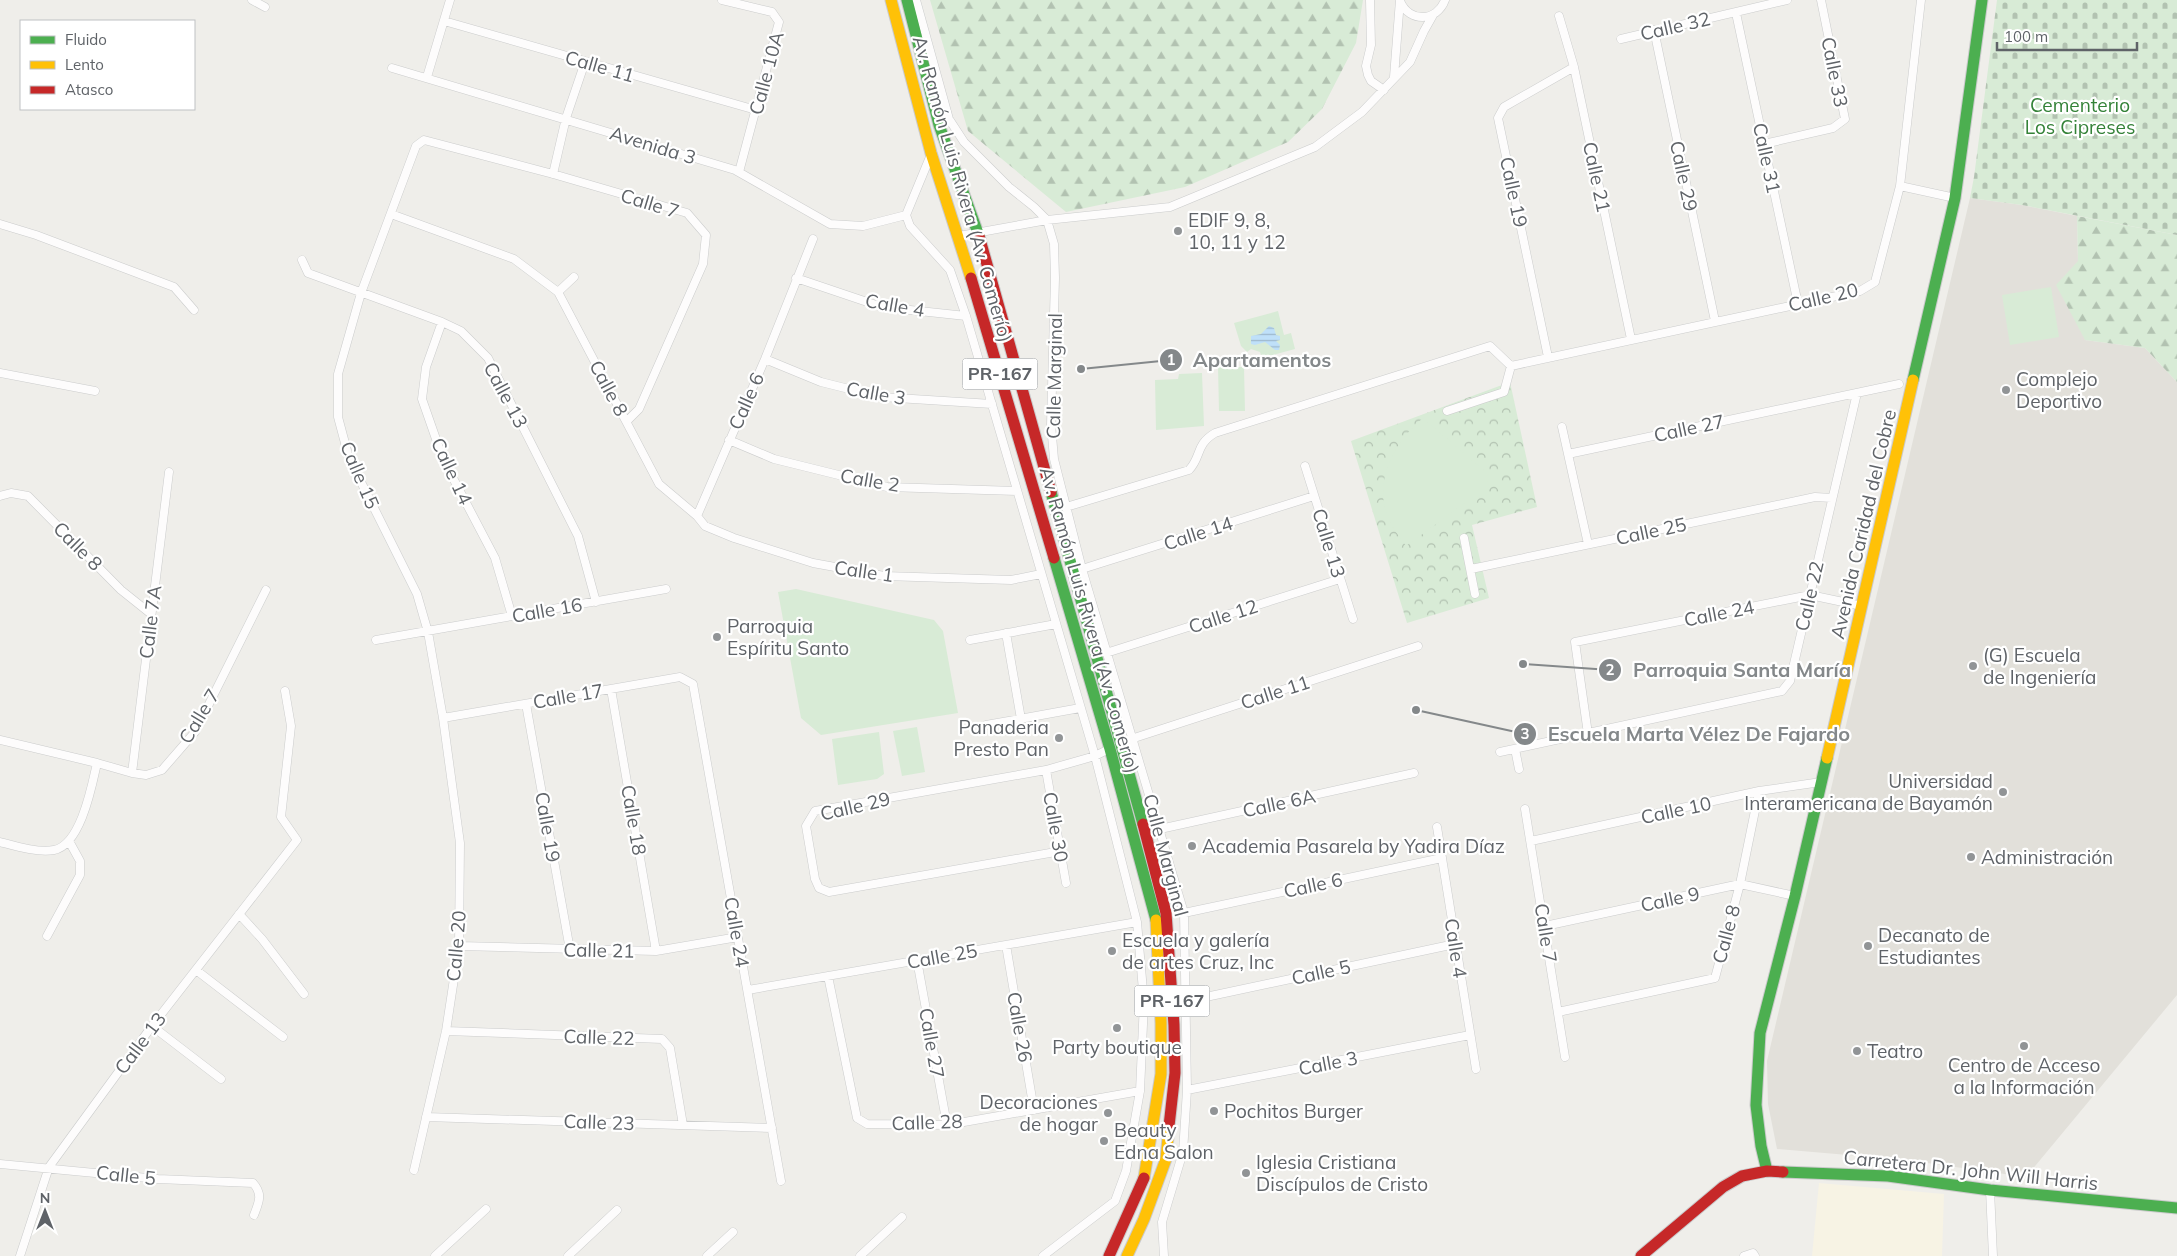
<svg xmlns="http://www.w3.org/2000/svg" width="2177" height="1256" font-family="Mulish,sans-serif">
<style>
.commercial{fill:#f7f3e4}
.education{fill:#e2e0da}
.forest{fill:url(#forest-firs)}
.cemetery{fill:url(#cemetery-stones)}
.park{fill:url(#park-crowns)}
.pitch{fill:#d8ebd6}
.water{fill:url(#water-rules)}
.lines{fill:none;stroke-linecap:round;stroke-linejoin:round}
.street-casing{stroke:#cbcccc;stroke-width:9}
.fast-casing{stroke:#cacacb;stroke-width:13}
.slow-casing{stroke:#cacacb;stroke-width:13}
.jam-casing{stroke:#cacacb;stroke-width:13}
.street{stroke:#fdfcfc;stroke-width:8}
.fast{stroke:#4caf50;stroke-width:11}
.slow{stroke:#ffc107;stroke-width:11}
.jam{stroke:#c62828;stroke-width:11}
.poi-dot{fill:#919496;stroke:#fff;stroke-width:2}
.labels{text-anchor:middle;stroke-width:4.5;stroke-linejoin:round;paint-order:stroke}
.shield{fill:#fff;stroke:#8f9295;stroke-width:1}
.shield-label{font-size:18px;font-weight:bold;fill:#5f6368}
.street-label{font-size:19px;fill:#5f6368;stroke:#fff}
.park-label{font-size:19px;fill:#348238;stroke:#fff}
.poi-label{font-size:19px;fill:#5f6368;stroke:#fff;text-anchor:start}
.leader{fill:none;stroke:#84888a;stroke-width:2}
.callout-dot{fill:#84888a;stroke:#fff;stroke-width:2}
.mark-label{font-size:15px;text-anchor:middle;font-weight:bold;fill:#fff}
.callout-label{font-size:20px;text-anchor:middle;font-weight:bold;fill:#84888a;stroke:#fff;stroke-width:4.5;stroke-linejoin:round;paint-order:stroke}
</style>
<defs>
<pattern id="forest-firs" width="22" height="20" patternUnits="userSpaceOnUse" patternTransform="scale(1.25)"><rect width="22" height="20" fill="#d8ebd6"/><path d="M5 1l3.5 6h-7zM16 11l3.5 6h-7z" fill="#b2c2b1"/></pattern>
<pattern id="cemetery-stones" width="16" height="16" patternUnits="userSpaceOnUse" patternTransform="scale(1.25)"><rect width="16" height="16" fill="#d8ebd6"/><path d="M2 7V4a2 2 0 0 1 4 0v3zM10 15v-3a2 2 0 0 1 4 0v3z" fill="#b2c2b1"/></pattern>
<pattern id="park-crowns" width="20" height="18" patternUnits="userSpaceOnUse" patternTransform="scale(1.25)"><rect width="20" height="18" fill="#d8ebd6"/><path d="M2 6a3 3 0 1 1 6 0M12 15a3 3 0 1 1 6 0" fill="none" stroke="#b2c2b1"/></pattern>
<pattern id="water-rules" width="6" height="5" patternUnits="userSpaceOnUse" patternTransform="scale(1.25)"><rect width="6" height="5" fill="#bfe0f9"/><path d="M0 2.5h6" fill="none" stroke="#9eb9cd"/></pattern>
</defs>
<rect width="100%" height="100%" fill="#efeeea"/>
<path class="commercial" d="M1819,1183L1944,1194L1942,1256H1812Z"/>
<path class="education" d="M1970,198L2022,205L2077,216L2078,261L2085,340L2145,348L2177,382V995L2026,1177L1906,1160L1777,1149L1768,1104L1767,1061Z"/>
<path class="forest" d="M930,0H1363L1356,43L1322,109L1288,142L1185,187L1066,212L968,131Z
M2077,216L2177,235V382L2145,348L2085,340L2056,285L2078,261Z"/>
<path class="cemetery" d="M1997,0H2177V235L2022,205L1970,198L1974,177Z"/>
<path class="park" d="M1510,382L1537,507L1472,525L1489,598L1407,623L1351,441Z"/>
<path class="pitch" d="M2051,287L2059,337L2010,345L2002,295Z
M1278,311L1284,335L1291,333L1295,349L1262,358L1260,352L1251,349L1247,352L1241,346L1234,323Z
M1218,367H1244L1245,411H1219Z
M1202,373L1204,426L1156,430L1155,380L1178,379L1179,374Z
M1423,418L1488,474L1487,483L1484,489L1406,546C1401,538 1393,529 1389,520C1372,483 1394,442 1423,418Z
M796,589L934,620L943,631L958,713L821,735L801,718L778,592Z
M917,727L925,772L902,776L893,731Z
M879,732L884,774L877,779L838,785L832,739Z"/>
<path class="water" d="M1269,326L1274,328L1276,335L1280,336V340L1276,341L1280,345L1279,350H1275L1265,342L1255,345L1251,344V336L1261,334Z"/>
<g class="lines">
<defs>
<path id="street" d="M252,0L265,7
M722,0L772,12L779,22L739,172
M916,0L949,119L964,142L1009,187L1034,207L1047,220L1054,244L1055,278L1051,424L1054,459L1082,569L1184,913L1187,1090L1183,1152L1162,1222L1164,1256
M1370,0L1371,45L1366,66L1368,75L1371,81L1384,90
M1400,1C1409,23 1437,22 1445,0
M1736,13L1798,304
M1559,16L1574,67L1631,339
M444,21L756,110
M1654,30L1715,321
M1621,39L1787,0
M392,68L735,170L830,224L863,226L906,215
M427,77L450,0
M1394,77L1400,0
M1764,144L1833,128L1845,119L1821,0
M553,174L566,118L585,62
M1900,186L1955,198
M391,214L514,259L558,292L659,484L697,516L705,526L734,538L813,563L884,576L1011,580L1041,574
M906,215L910,226L950,270L966,316L1095,756L1137,922L1144,1002L1140,1091L1126,1171L1115,1201L1043,1256
M906,215L930,157
M0,224L36,235L174,287L194,310
M959,236L1047,220L1170,207L1315,147L1362,112L1410,62L1424,31L1433,15
M302,260L308,273L442,322L461,331L488,358L578,536L596,602
M796,278L882,307L966,316
M558,292L574,277
M442,322L426,367L422,399L443,459L495,558L512,616
M1548,357L1498,118L1504,107L1574,67
M765,359L821,382L881,397L992,404
M0,373L95,391
M1447,411L1504,392L1511,366
M1562,427L1588,544
M729,440L774,459L887,487L1017,491
M1568,454L1899,384
M1305,466L1353,619
M0,496L11,493L28,496L121,590L151,614
M1066,507L1189,470C1202,456 1195,445 1215,433L1490,346L1511,366L1860,291L1875,282L1900,186L1921,0
M697,516L765,359L813,239
M1464,538L1475,594
M1082,569L1314,496
M1471,569L1815,497L1832,498
M1006,633L1021,719
M376,640L666,589
M970,640L1056,624
M1106,653L1340,579
M611,689L656,951
M526,704L570,950
M443,718L680,677L693,684L781,1181
M986,725L1080,708
M1588,734L1575,642L1810,595L1862,606
M0,740L97,763L132,773L146,775L162,770L195,732L266,590
M1128,740L1418,646
M1515,749L1519,769
M1500,752L1782,691L1790,681L1857,393
M1046,770L1066,883
M132,773L169,472
M1525,809L1565,1057
M1437,827L1476,1069
M1160,829L1414,773
M1531,841L1759,791L1821,782
M0,842C15,846 38,853 54,850C81,845 92,785 97,763
M1061,851L829,892L819,888L815,879L806,826L815,811L1046,770L1095,756L1111,748
M1184,913L1442,858
M239,914L262,939L304,994
M1545,926L1740,884L1795,896
M47,936L80,875V861L69,841
M1006,945L1034,1110
M459,946L656,951L738,937
M917,960L947,1125
M196,970L283,1037
M828,976L857,1118L867,1124L947,1125L1140,1091
M748,990L1137,922
M1187,1001L1455,944
M1558,1012L1715,978L1740,884L1759,791
M152,1026L221,1079
M446,1031L662,1039L670,1048L683,1125
M1187,1090L1470,1035
M426,1117L772,1128
M0,1164L158,1179L253,1183C263,1194 259,1202 254,1215
M414,1170L446,1031L459,946L460,843L443,718L428,632L417,594L349,458L338,417V374L361,293L416,146L424,140L553,174L687,213L706,235L703,264L639,409L627,421
M1990,1190L1993,1256
M20,1256L49,1167L152,1026L297,840L281,817L291,726L285,691
M435,1256L486,1209
M568,1256L617,1210
M707,1256L733,1232
M860,1256L902,1217
M1744,1256L1753,1253L1755,1256"/>
<path id="fast" d="M907,0L939,125L979,236
M1913,380L1955,198L1982,0
M1051,492L1143,824
M1054,558L1110,749L1156,920
M1767,1171L1761,1146L1756,1105L1760,1033L1795,896L1827,758
M1783,1172L1888,1176L1990,1190L2177,1208"/>
<path id="slow" d="M891,0L931,153L971,278
M1827,758L1913,380
M1144,1178L1161,1074V1023L1156,920
M1127,1256L1144,1219L1166,1159L1169,1126"/>
<path id="jam" d="M979,236L1051,492
M971,278L1054,558
M1143,824L1166,913L1174,1025L1175,1073L1169,1126
M1109,1256L1144,1178
M1641,1256L1723,1187L1742,1176L1767,1171L1783,1172"/>
</defs>
<use href="#street" class="street-casing"/>
<use href="#fast" class="fast-casing"/>
<use href="#slow" class="slow-casing"/>
<use href="#jam" class="jam-casing"/>
<use href="#street" class="street"/>
<use href="#fast" class="fast"/>
<use href="#slow" class="slow"/>
<use href="#jam" class="jam"/>
</g>
<g class="poi-dot">
<circle cx="1178" cy="231" r="5"/>
<circle cx="2006" cy="390" r="5"/>
<circle cx="717" cy="637" r="5"/>
<circle cx="1973" cy="666" r="5"/>
<circle cx="1059" cy="738" r="5"/>
<circle cx="2003" cy="792" r="5"/>
<circle cx="1192" cy="846" r="5"/>
<circle cx="1971" cy="857" r="5"/>
<circle cx="1868" cy="946" r="5"/>
<circle cx="1112" cy="951" r="5"/>
<circle cx="1117" cy="1028" r="5"/>
<circle cx="2024" cy="1046" r="5"/>
<circle cx="1857" cy="1051" r="5"/>
<circle cx="1214" cy="1111" r="5"/>
<circle cx="1108" cy="1113" r="5"/>
<circle cx="1104" cy="1141" r="5"/>
<circle cx="1246" cy="1173" r="5"/>
</g>
<g class="labels">
<g class="shield">
<rect x="962.5" y="358.5" width="75" height="31" rx="4"/>
<rect x="1134.5" y="985.5" width="75" height="31" rx="4"/>
</g>
<g class="shield-label">
<text x="1000" y="380">PR-167</text>
<text x="1172" y="1007">PR-167</text>
</g>
<g class="street-label">
<text transform="translate(1675 26) rotate(-13)" y="7">Calle 32</text>
<text transform="translate(600 66) rotate(16)" y="7">Calle 11</text>
<text transform="translate(1835 72) rotate(79)" y="7">Calle 33</text>
<text transform="translate(766 73) rotate(-75)" y="7">Calle 10A</text>
<text transform="translate(653 145) rotate(17)" y="7">Avenida 3</text>
<text transform="translate(1767 158) rotate(78)" y="7">Calle 31</text>
<text transform="translate(1684 176) rotate(78)" y="7">Calle 29</text>
<text transform="translate(1597 177) rotate(78)" y="7">Calle 21</text>
<text transform="translate(963 189) rotate(74)" y="7">Av. Ramón Luis Rivera (Av. Comerío)</text>
<text transform="translate(1514 192) rotate(78)" y="7">Calle 19</text>
<text transform="translate(650 203) rotate(17)" y="7">Calle 7</text>
<text transform="translate(1823 297) rotate(-13)" y="7">Calle 20</text>
<text transform="translate(895 305) rotate(10)" y="7">Calle 4</text>
<text transform="translate(1054 376) rotate(-89)" y="7">Calle Marginal</text>
<text transform="translate(609 388) rotate(62)" y="7">Calle 8</text>
<text transform="translate(876 393) rotate(10)" y="7">Calle 3</text>
<text transform="translate(506 395) rotate(62)" y="7">Calle 13</text>
<text transform="translate(746 401) rotate(-66)" y="7">Calle 6</text>
<text transform="translate(1689 428) rotate(-12)" y="7">Calle 27</text>
<text transform="translate(452 471) rotate(65)" y="7">Calle 14</text>
<text transform="translate(360 475) rotate(67)" y="7">Calle 15</text>
<text transform="translate(870 480) rotate(10)" y="7">Calle 2</text>
<text transform="translate(1863 524) rotate(-77)" y="7">Avenida Caridad del Cobre</text>
<text transform="translate(1651 531) rotate(-12)" y="7">Calle 25</text>
<text transform="translate(1198 533) rotate(-18)" y="7">Calle 14</text>
<text transform="translate(1329 543) rotate(73)" y="7">Calle 13</text>
<text transform="translate(78 546) rotate(45)" y="7">Calle 8</text>
<text transform="translate(864 571) rotate(8)" y="7">Calle 1</text>
<text transform="translate(1809 596) rotate(-77)" y="7">Calle 22</text>
<text transform="translate(547 610) rotate(-10)" y="7">Calle 16</text>
<text transform="translate(1719 613) rotate(-11)" y="7">Calle 24</text>
<text transform="translate(1223 616) rotate(-18)" y="7">Calle 12</text>
<text transform="translate(1090 620) rotate(74)" y="7">Av. Ramón Luis Rivera (Av. Comerío)</text>
<text transform="translate(150 622) rotate(-83)" y="7">Calle 7A</text>
<text transform="translate(1275 692) rotate(-18)" y="7">Calle 11</text>
<text transform="translate(568 696) rotate(-10)" y="7">Calle 17</text>
<text transform="translate(199 716) rotate(-59)" y="7">Calle 7</text>
<text transform="translate(1279 803) rotate(-12)" y="7">Calle 6A</text>
<text transform="translate(855 806) rotate(-13)" y="7">Calle 29</text>
<text transform="translate(1676 810) rotate(-12)" y="7">Calle 10</text>
<text transform="translate(634 820) rotate(80)" y="7">Calle 18</text>
<text transform="translate(548 827) rotate(80)" y="7">Calle 19</text>
<text transform="translate(1056 827) rotate(80)" y="7">Calle 30</text>
<text transform="translate(1166 855) rotate(75)" y="7">Calle Marginal</text>
<text transform="translate(1313 885) rotate(-12)" y="7">Calle 6</text>
<text transform="translate(1670 899) rotate(-12)" y="7">Calle 9</text>
<text transform="translate(737 932) rotate(80)" y="7">Calle 24</text>
<text transform="translate(1546 933) rotate(81)" y="7">Calle 7</text>
<text transform="translate(1726 934) rotate(-75)" y="7">Calle 8</text>
<text transform="translate(456 946) rotate(-85)" y="7">Calle 20</text>
<text transform="translate(1456 948) rotate(81)" y="7">Calle 4</text>
<text transform="translate(599 950) rotate(1)" y="7">Calle 21</text>
<text transform="translate(942 956) rotate(-10)" y="7">Calle 25</text>
<text transform="translate(1321 972) rotate(-12)" y="7">Calle 5</text>
<text transform="translate(1020 1027) rotate(80)" y="7">Calle 26</text>
<text transform="translate(599 1037) rotate(2)" y="7">Calle 22</text>
<text transform="translate(140 1043) rotate(-53)" y="7">Calle 13</text>
<text transform="translate(932 1043) rotate(80)" y="7">Calle 27</text>
<text transform="translate(1328 1063) rotate(-11)" y="7">Calle 3</text>
<text transform="translate(599 1122) rotate(2)" y="7">Calle 23</text>
<text transform="translate(927 1122) rotate(-2)" y="7">Calle 28</text>
<text transform="translate(1971 1170) rotate(6)" y="7">Carretera Dr. John Will Harris</text>
<text transform="translate(126 1175) rotate(6)" y="7">Calle 5</text>
</g>
<g class="park-label">
<text x="2080" y="112">Cementerio<tspan x="2080" dy="22">Los Cipreses</tspan></text>
</g>
<g class="poi-label">
<text x="1188" y="227">EDIF 9, 8,<tspan x="1188" dy="22">10, 11 y 12</tspan></text>
<text x="2016" y="386">Complejo<tspan x="2016" dy="22">Deportivo</tspan></text>
<text x="727" y="633">Parroquia<tspan x="727" dy="22">Espíritu Santo</tspan></text>
<text x="1983" y="662">(G) Escuela<tspan x="1983" dy="22">de Ingeniería</tspan></text>
<text x="1049" y="734" text-anchor="end">Panaderia<tspan x="1049" dy="22">Presto Pan</tspan></text>
<text x="1993" y="788" text-anchor="end">Universidad<tspan x="1993" dy="22">Interamericana de Bayamón</tspan></text>
<text x="1202" y="853">Academia Pasarela by Yadira Díaz</text>
<text x="1981" y="864">Administración</text>
<text x="1878" y="942">Decanato de<tspan x="1878" dy="22">Estudiantes</tspan></text>
<text x="1122" y="947">Escuela y galería<tspan x="1122" dy="22">de artes Cruz, Inc</tspan></text>
<text x="1117" y="1054" text-anchor="middle">Party boutique</text>
<text x="1867" y="1058">Teatro</text>
<text x="2024" y="1072" text-anchor="middle">Centro de Acceso<tspan x="2024" dy="22">a la Información</tspan></text>
<text x="1098" y="1109" text-anchor="end">Decoraciones<tspan x="1098" dy="22">de hogar</tspan></text>
<text x="1224" y="1118">Pochitos Burger</text>
<text x="1114" y="1137">Beauty<tspan x="1114" dy="22">Edna Salon</tspan></text>
<text x="1256" y="1169">Iglesia Cristiana<tspan x="1256" dy="22">Discípulos de Cristo</tspan></text>
</g>
</g>
<path class="leader" d="M1081 369L1171 360M1523 664L1610 670M1416 710L1525 734"/>
<g class="callout-dot">
<circle cx="1081" cy="369" r="5"/>
<circle cx="1523" cy="664" r="5"/>
<circle cx="1416" cy="710" r="5"/>
<circle cx="1171" cy="360" r="12"/>
<circle cx="1610" cy="670" r="12"/>
<circle cx="1525" cy="734" r="12"/>
</g>
<g class="mark-label">
<text x="1171" y="365">1</text>
<text x="1610" y="675">2</text>
<text x="1525" y="739">3</text>
</g>
<g class="callout-label">
<text x="1262" y="367">Apartamentos</text>
<text x="1742" y="677">Parroquia Santa María</text>
<text x="1699" y="741">Escuela Marta Vélez De Fajardo</text>
</g>
<rect x="20" y="20" width="175" height="90" fill="#ffffff" stroke="#bfc1c3"/>
<rect x="30" y="36" width="25" height="8" fill="#4caf50" stroke="#bfc1c3"/>
<text x="65" y="45" font-size="15" fill="#5f6368">Fluido</text>
<rect x="30" y="61" width="25" height="8" fill="#ffc107" stroke="#bfc1c3"/>
<text x="65" y="70" font-size="15" fill="#5f6368">Lento</text>
<rect x="30" y="86" width="25" height="8" fill="#c62828" stroke="#bfc1c3"/>
<text x="65" y="95" font-size="15" fill="#5f6368">Atasco</text>
<g transform="translate(45 1211)" stroke="#ffffff" stroke-width="4" paint-order="stroke">
<path d="M0-4L9 19L0 12L-9 19Z" fill="#5f6368"/>
<text y="-8" font-size="14" font-weight="bold" text-anchor="middle" fill="#5f6368">N</text>
</g>
<path d="M1997 42v8h140v-8" fill="none" stroke="#5f6368" stroke-width="2.5"/>
<text x="2004" y="42" font-size="15" fill="#5f6368" stroke="#ffffff" stroke-width="4" paint-order="stroke">100 m</text>
</svg>
